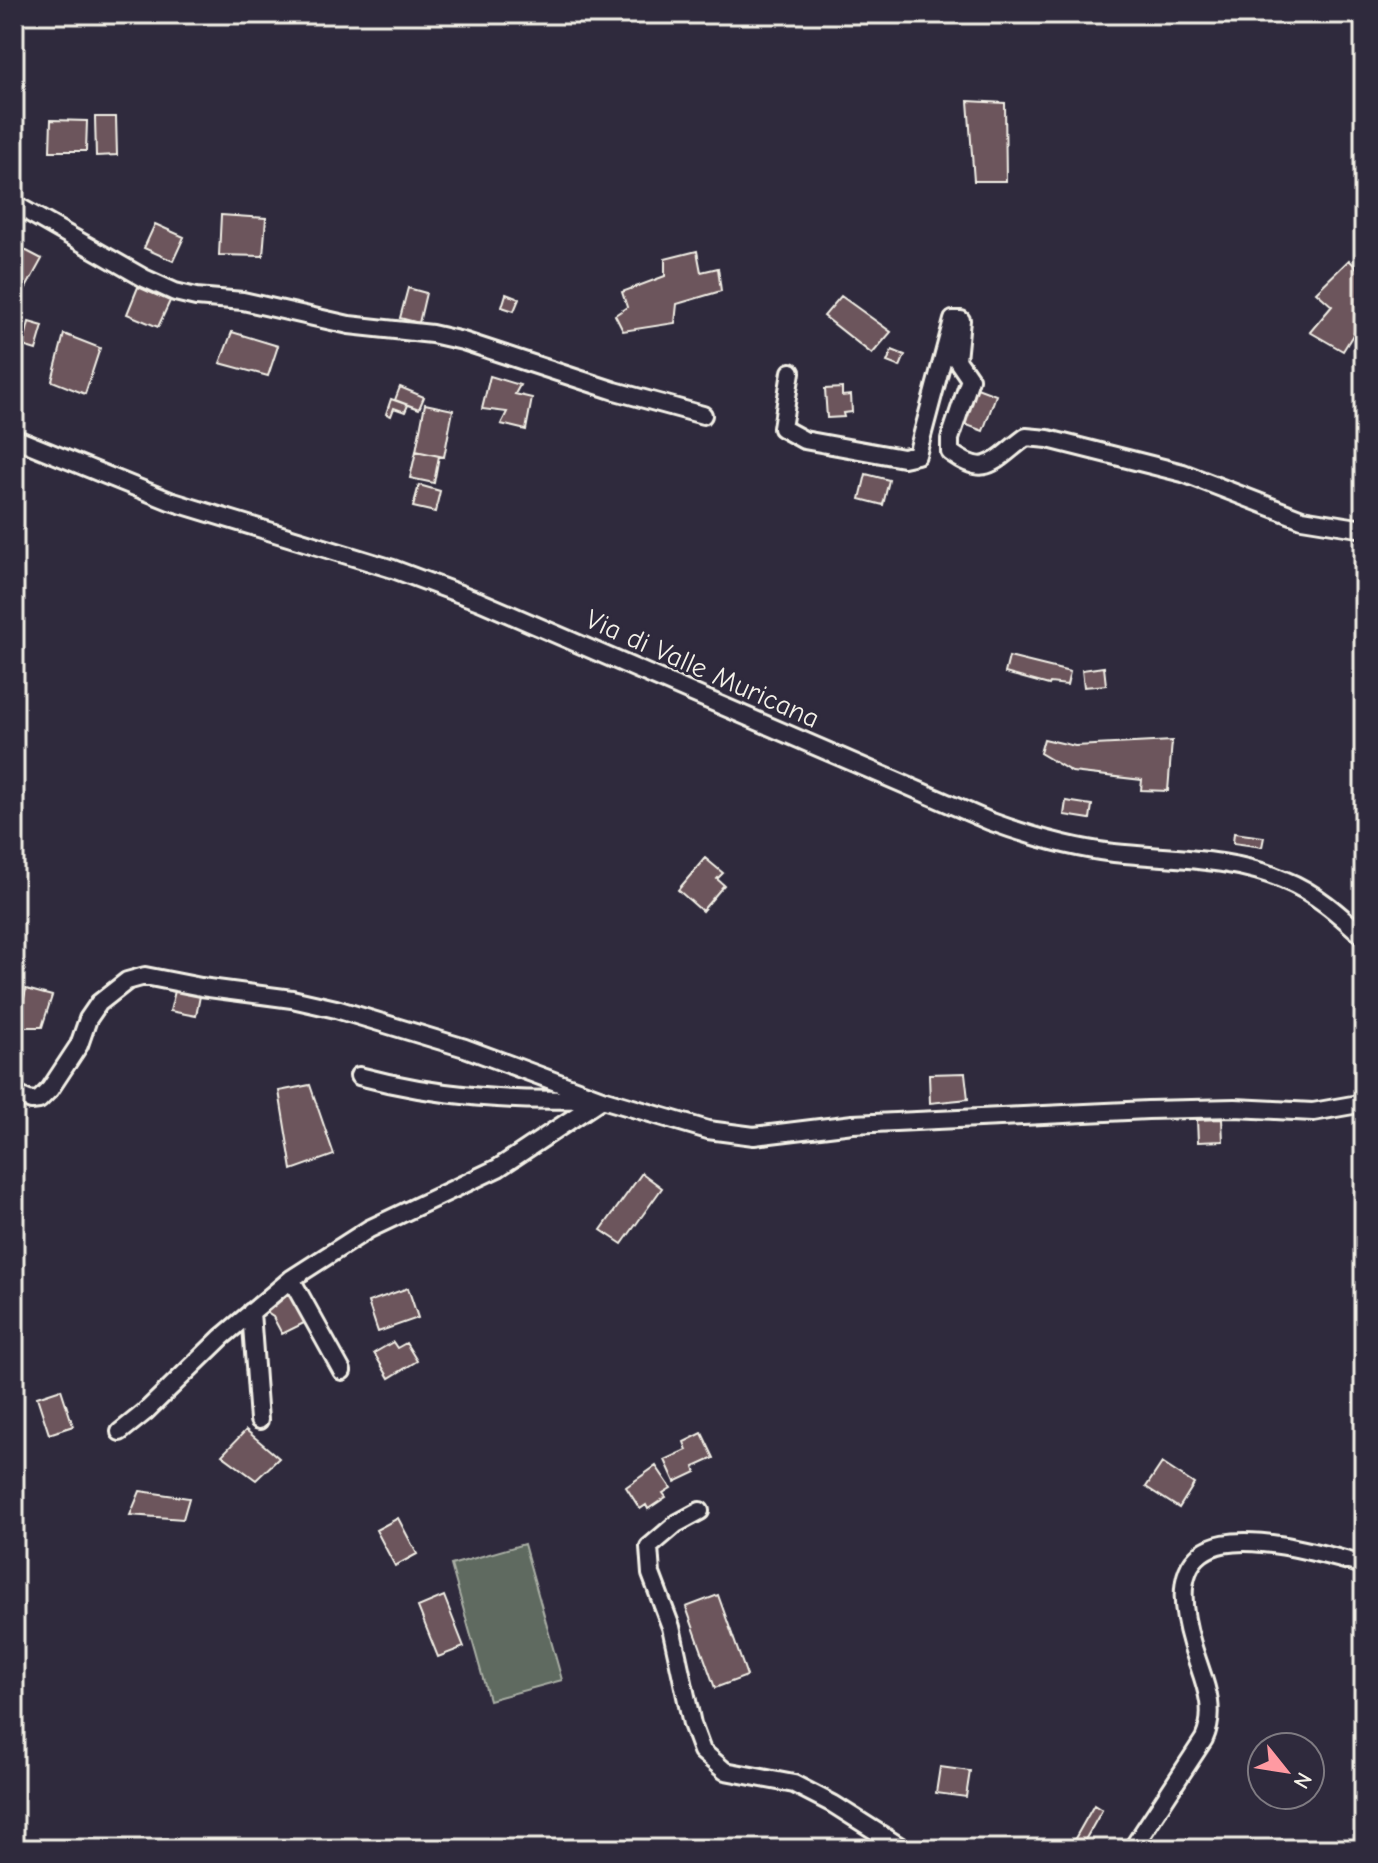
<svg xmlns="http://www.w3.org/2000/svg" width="1378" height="1863" font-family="'Comic Neue',sans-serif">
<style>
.green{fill:#5e6b61;stroke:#a9aea4;stroke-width:2}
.building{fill:#6c555c;stroke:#f4f1e8;stroke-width:2}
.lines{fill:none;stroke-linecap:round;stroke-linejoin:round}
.minor-casing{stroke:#f4f1e8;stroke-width:22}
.minor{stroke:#2f2a3d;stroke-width:16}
.labels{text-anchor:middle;stroke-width:6;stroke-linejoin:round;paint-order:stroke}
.street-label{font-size:28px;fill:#f4f1e8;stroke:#2f2a3d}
</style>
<rect width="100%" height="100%" fill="#2f2a3d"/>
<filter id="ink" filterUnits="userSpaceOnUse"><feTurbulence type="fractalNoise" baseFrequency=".0125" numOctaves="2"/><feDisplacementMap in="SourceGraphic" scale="16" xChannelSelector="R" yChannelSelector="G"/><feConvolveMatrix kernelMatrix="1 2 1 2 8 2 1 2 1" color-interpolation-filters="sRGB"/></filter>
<g filter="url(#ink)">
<path class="green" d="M524,1544L562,1680L489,1700L451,1565Z"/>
<path class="building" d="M968,101L1005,103L1006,181H974Z
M95,117H116L117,155L96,156Z
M51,120L87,121L86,151H50Z
M221,215L266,218L263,256L219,255Z
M155,224L184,237L173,261L144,248Z
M19,247L42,259L26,288L14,282V256Z
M697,251L701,272L718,268L721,291L677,304L675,323L623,331L615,315L627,307L622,292L665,276V259Z
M1349,260L1364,275V317L1343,351L1310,332L1332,306L1316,292Z
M138,287L170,301L158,327L127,314Z
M408,288L426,293L419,323L400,318Z
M506,294L519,299L514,311L502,307Z
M841,296L891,332L872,354L824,316Z
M29,322L43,326L36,350L23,346Z
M232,332L278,346L268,376L220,363Z
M64,334L100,348L85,394L52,381Z
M892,350L905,355L900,367L887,362Z
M490,376L520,385L515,394L532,398L526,430L501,424L507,412L482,409Z
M400,387L424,397L419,409L395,400Z
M842,388V396L851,395L852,412L843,413L844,417L827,418L825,389Z
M977,388L996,395L983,431L964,424Z
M391,399L408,405L405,412L394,408L391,416L386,414Z
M425,404L453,410L444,457L416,451Z
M416,451L439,456L434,483L410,478Z
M866,474L889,480L883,505L860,499Z
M419,485L440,491L435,512L413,507Z
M1009,657L1070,672L1067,685L1050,683L1049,685L1005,673Z
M1104,667L1106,685L1084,687L1082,670Z
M1044,739L1075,746L1172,741L1168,791L1141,790L1142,780L1072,772L1040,753Z
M1066,801L1092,805L1090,819L1064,815Z
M1234,833L1264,837L1262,847L1233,843Z
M705,858L723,873L717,879L724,885L702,911L678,890Z
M26,989L52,996L42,1027H18Z
M175,991L200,996L196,1016L170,1011Z
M965,1073L968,1099L930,1103L929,1074Z
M310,1085L334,1155L292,1170L279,1091Z
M1222,1119L1223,1141L1198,1142L1197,1120Z
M642,1173L662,1188L622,1244L601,1230Z
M408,1288L418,1318L378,1332L368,1302Z
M293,1289L310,1320L282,1334L273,1317L264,1311L276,1298Z
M393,1342L397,1348L406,1343L417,1361L389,1378L374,1353Z
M61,1389L73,1426L49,1434L37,1397Z
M246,1430L279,1458L256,1480L222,1455Z
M702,1433L714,1458L694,1467L696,1472L675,1482L665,1460L687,1450L684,1442Z
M1162,1463L1194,1484L1179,1508L1146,1487Z
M656,1466L671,1488L663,1493L666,1497L648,1509L646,1505L640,1509L626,1487Z
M140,1491L189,1498L183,1519L130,1515Z
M398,1518L417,1554L395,1566L376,1530Z
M718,1595L747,1676L715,1688L686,1607Z
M444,1596L464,1647L438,1657L418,1607Z
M940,1767L970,1771L966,1797L936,1793Z
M1094,1805L1102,1810L1080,1849H1069Z"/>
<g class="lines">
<defs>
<path id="minor" d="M14,204L144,278L175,292L196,297L243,301L349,325L432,334L463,341L615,391L703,415
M791,372L782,428L804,440L903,458L917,455L953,320H961L957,360L970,379L950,439V452C987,480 994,460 1026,437L1048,439L1183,473L1302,519L1364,529
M14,438L170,501L393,569L479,601L989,821C1030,836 1071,848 1114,853C1171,859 1231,857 1284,880C1315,892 1340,915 1364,937
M359,1076C438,1097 514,1102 596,1099
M17,1095L31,1101L39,1100L50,1089L79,1045L88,1019L99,1003L127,981L145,976L201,987L292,999L336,1009L465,1048L602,1099
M291,1279L342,1371
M251,1312L259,1420
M120,1432L145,1412L222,1337L291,1279L369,1229L498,1168L602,1099L708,1130L754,1136L853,1124L1148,1110L1235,1108L1313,1112L1364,1103
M700,1511L676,1524L649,1547L651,1574L671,1627L692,1724L702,1751L725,1771L794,1784L833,1804L904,1849
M1132,1849L1204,1739C1219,1706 1201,1676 1192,1644C1149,1500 1282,1544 1364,1565"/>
</defs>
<use href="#minor" class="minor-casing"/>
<use href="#minor" class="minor"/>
</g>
</g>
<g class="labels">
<g class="street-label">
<text transform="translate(703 668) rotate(24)" y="10">Via di Valle Muricana</text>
</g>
</g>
<rect width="1378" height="1863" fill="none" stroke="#2f2a3d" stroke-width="48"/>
<rect x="24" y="24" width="1330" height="1815" fill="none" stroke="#f4f1e8" stroke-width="3" filter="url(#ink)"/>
<g transform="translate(1286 1771) rotate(120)"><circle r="38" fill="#2f2a3d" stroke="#7e7a81" stroke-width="2"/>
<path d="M0-6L14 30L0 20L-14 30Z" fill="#ff9aa2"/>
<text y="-12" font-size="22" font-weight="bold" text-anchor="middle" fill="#f4f1e8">N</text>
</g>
</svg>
